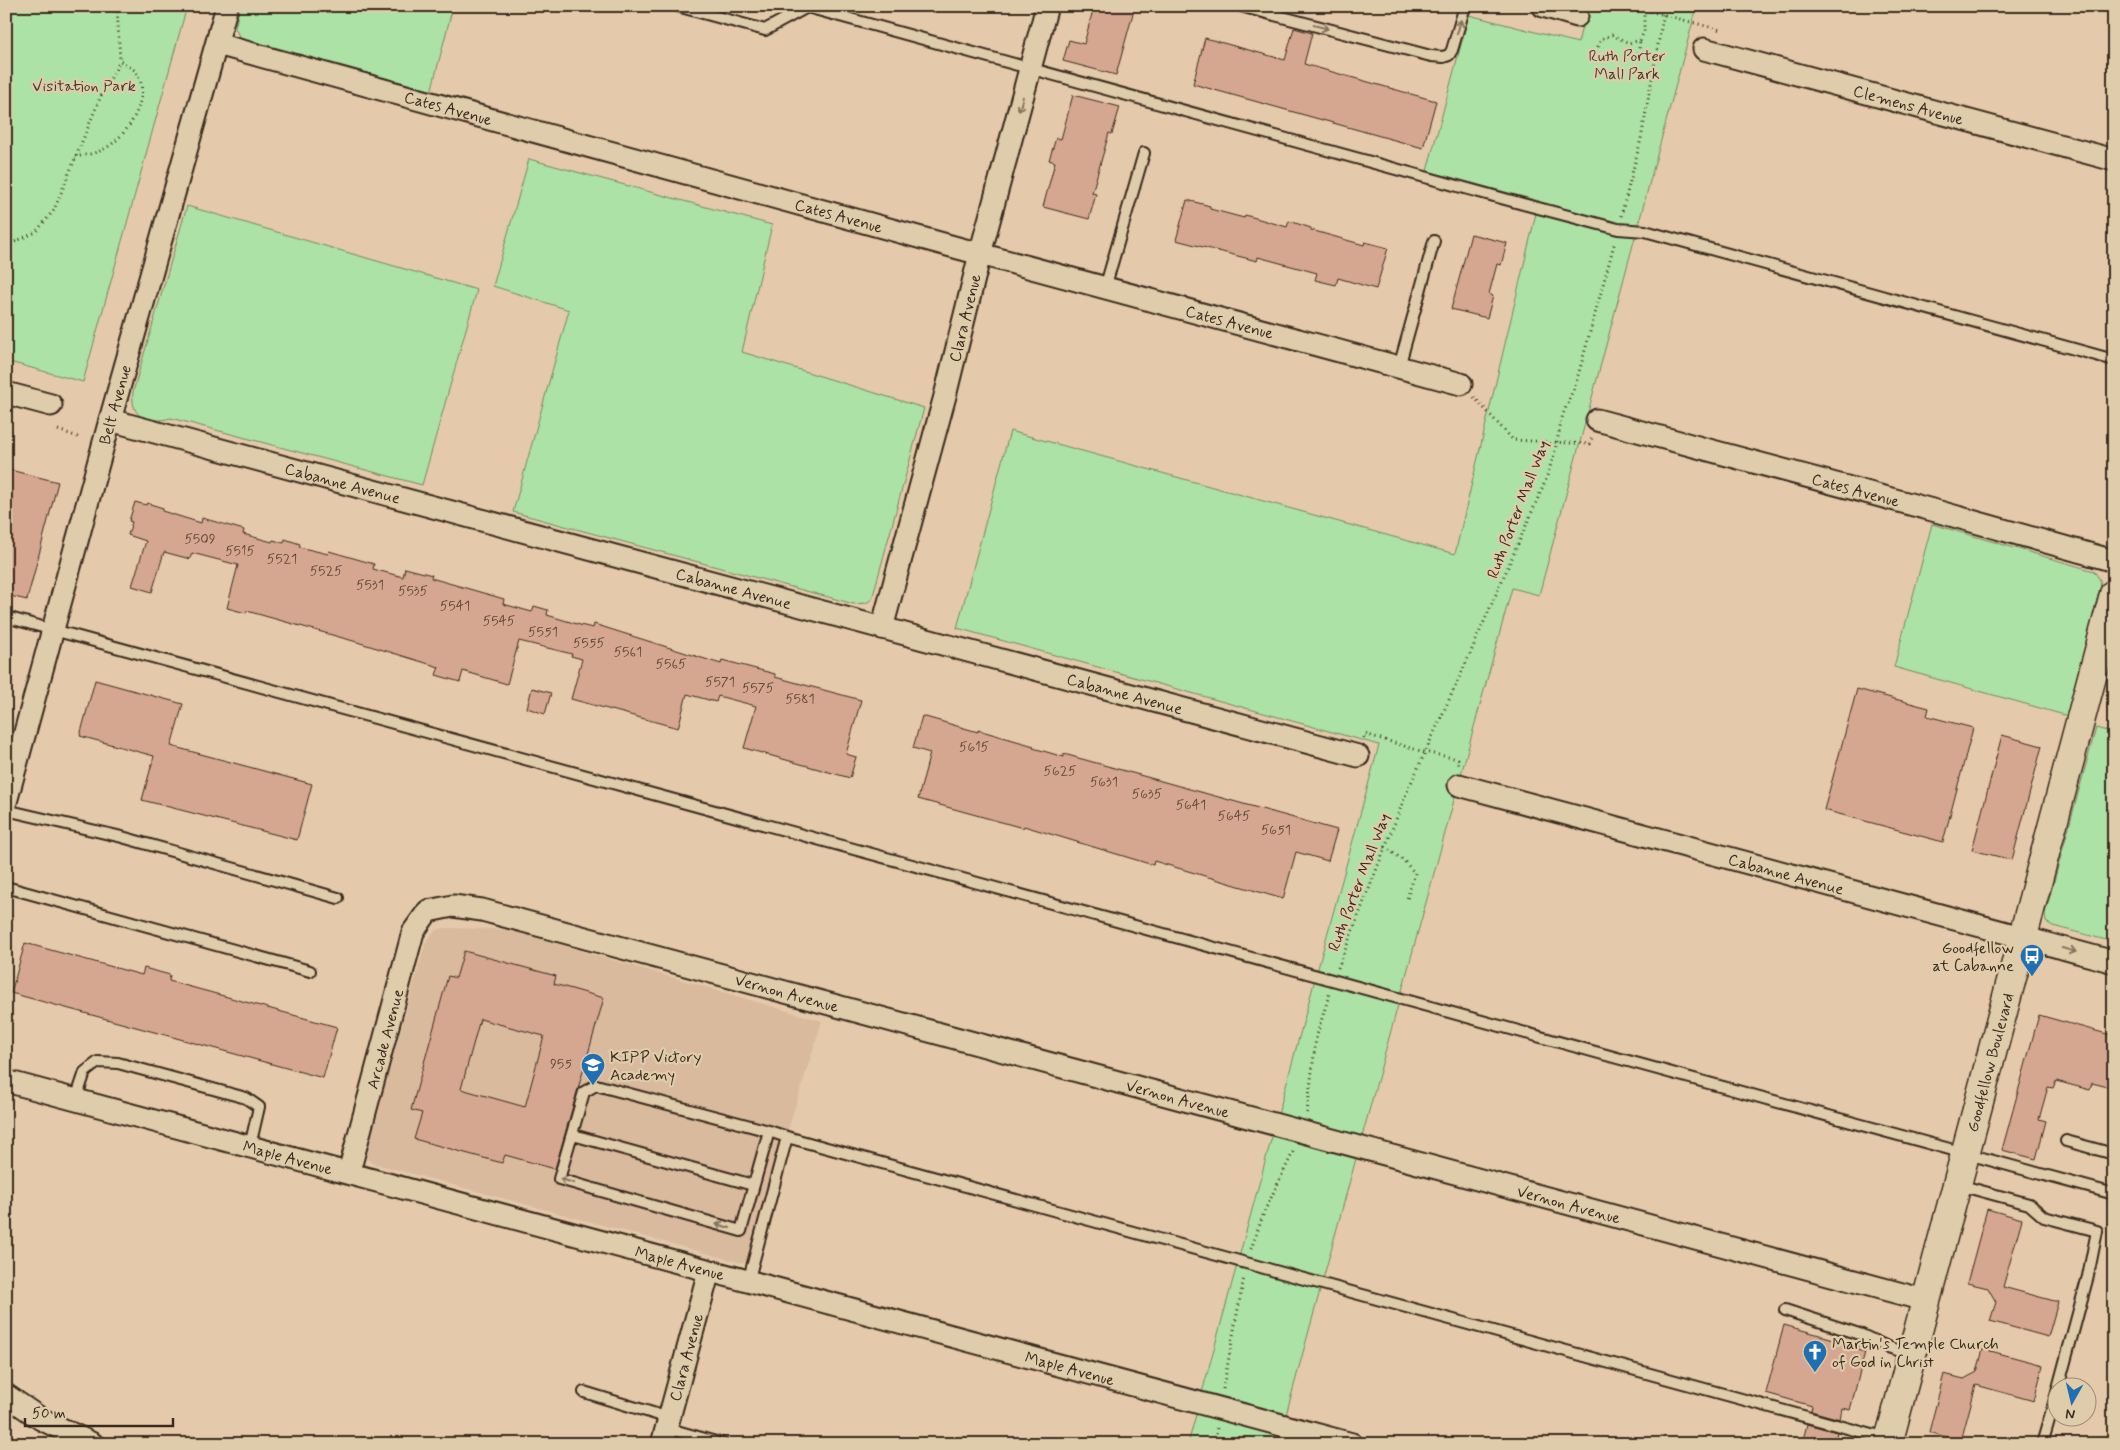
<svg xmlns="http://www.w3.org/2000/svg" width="2120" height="1450" font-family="Mynerve,sans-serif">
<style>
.built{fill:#d9ba9d}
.green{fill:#ace2a5;stroke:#748662}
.building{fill:#d5a790;stroke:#3b2a1e;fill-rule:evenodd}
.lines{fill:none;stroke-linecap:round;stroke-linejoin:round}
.lane-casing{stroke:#3b2a1e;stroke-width:14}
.street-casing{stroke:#3b2a1e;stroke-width:25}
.secondary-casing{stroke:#3b2a1e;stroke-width:31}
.path{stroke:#3b2a1e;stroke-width:3;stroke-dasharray:1 4;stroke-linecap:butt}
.lane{stroke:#dfccaa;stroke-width:10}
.street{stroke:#dfccaa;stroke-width:21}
.secondary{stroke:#dfccaa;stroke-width:28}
.oneway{stroke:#85735d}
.labels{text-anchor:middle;stroke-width:4.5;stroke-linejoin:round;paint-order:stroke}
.number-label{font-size:14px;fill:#62493a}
.park-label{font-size:16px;fill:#463c2c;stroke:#dfccaa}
.street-label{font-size:16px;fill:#3b2a1e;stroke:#dfccaa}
.poi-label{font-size:16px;fill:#3b2a1e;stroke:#dfccaa;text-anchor:start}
</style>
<rect width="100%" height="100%" fill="#e4caaa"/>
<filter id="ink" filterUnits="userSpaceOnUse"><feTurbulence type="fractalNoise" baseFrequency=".02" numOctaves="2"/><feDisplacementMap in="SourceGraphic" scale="10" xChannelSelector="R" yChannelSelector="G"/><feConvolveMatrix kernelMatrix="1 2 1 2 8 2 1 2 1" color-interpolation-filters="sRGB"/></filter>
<g filter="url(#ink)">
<path class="built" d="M444,928L499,929L517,932L822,1021L746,1264L372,1163L367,1159L366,1152L426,941L436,930Z"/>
<path class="green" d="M6,6H187L83,382L6,361Z
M240,6H453L431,92L240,38L235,28Z
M1587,6H1697L1539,595L1512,588L1278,1444H1188L1379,745L957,628L1010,431L1455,554L1539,201L1427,171L1469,15L1578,43Z
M529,159L772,225L742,352L924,408L872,599L866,603L854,604L513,512L569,310L493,286Z
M187,206L477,290L422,485L171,418C149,424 130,419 133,392Z
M1932,524L2094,571L2100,580L2101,589L2068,716L1894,667Z
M2096,728L2114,733V942L2053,926L2046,922L2045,914Z"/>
<path class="building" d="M1094,6H1135L1116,75L1063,61L1069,40L1084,44Z
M1294,28L1312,33L1304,64L1436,101L1423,148L1193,84L1205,38L1285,60Z
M1073,95L1120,107L1112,134L1109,133L1092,193L1096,194L1089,219L1043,207L1055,162L1049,160L1056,138L1061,139Z
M1187,200L1210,206V209L1244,218L1245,215L1287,227L1289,221L1311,228V230L1364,245L1365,242L1388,248L1376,289L1338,278L1336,285L1315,280L1317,273L1258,257L1257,261L1176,240Z
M1471,234L1507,243L1501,265L1497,264L1489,294L1493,296L1487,318L1451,309Z
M6,469L58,482L27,600L6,595Z
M135,502L146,505L147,503L163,508L162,511L201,523L202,518L244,530L243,534L272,542L273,540L284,543L285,539L300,544L299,547L328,554L329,551L374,564L373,569L403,577L405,568L432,575L431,578L504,599L503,604L532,612L534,606L548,610L547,615L580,625L593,628L594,624L721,664L722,660L775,674V677L861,700L846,754L856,757L850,778L744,748L756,706L718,696L716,702L687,694L678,728L571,699L582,659L571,656L572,654L519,641L507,684L463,671L460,682L436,675L439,667L357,642L247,611L246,613L227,608L238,565L192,553L190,559L164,552L152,592L132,586L146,541L128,535L132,522L129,521Z
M95,680L183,704L171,746L312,784L297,840L142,800L154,756L80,736Z
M532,688L551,693L545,714L527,708Z
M1857,689L1929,708L1927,716L1973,728L1943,842L1824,810Z
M922,716L978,732V730L1034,746L1033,748L1064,757V754L1337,830L1328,861L1296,852L1283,899L1154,861L1153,865L1024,826L1023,828L918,799L930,753L913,748Z
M2002,735L2042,746L2012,860L1972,850Z
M25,943L142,975L144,968L170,975L169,981L337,1027L323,1078L11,993Z
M464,951L556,976L554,984L604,998L555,1169L505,1155L502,1163L414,1139L422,1113L411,1110L448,976L456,978ZM480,1019L544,1036L525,1107L461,1089Z
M2039,1015L2114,1036V1067L2108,1087L2092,1083L2090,1090L2056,1081L2053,1088L2048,1087L2039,1119L2046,1121L2036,1159L2002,1150Z
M1987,1209L2022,1219L2003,1287L2058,1302L2048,1337L1990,1321L1996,1302L1988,1288L1967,1283Z
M1784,1325L1859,1346L1858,1350L1865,1352L1850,1410L1842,1408L1840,1419L1811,1411L1812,1406L1766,1393Z
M1983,1349L2043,1365L2034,1401L1976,1385L1961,1441L1929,1432L1944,1374L1964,1379L1977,1372Z
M1807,1424L1837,1432L1834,1444H1802Z"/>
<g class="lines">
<defs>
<path id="lane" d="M677,6L765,30L807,7L1523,204L1618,229L1645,231L2114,360
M1240,6L1431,56L1443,57L1449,55L1452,50L1465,6
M1105,288L1144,153
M1399,367L1434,241
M6,617L2114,1194
M6,810L122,837L338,898
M6,887L310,971
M76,1099L85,1072L98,1062L118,1063L246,1098L259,1107L250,1146
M769,1131L741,1231L559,1179L584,1092L596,1085L769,1131L787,1137
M573,1135L753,1185
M2066,1141L2114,1154
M1959,1185L2029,1204L2044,1217L2097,1231L2088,1276L2058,1388
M748,1282L787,1137L1887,1439
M1785,1310L1862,1335L1888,1347L1912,1355
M584,1392L669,1418
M666,1428L723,1444
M2042,1444L2058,1389"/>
<g id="street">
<path d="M1543,6L1577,16"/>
<path id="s1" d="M217,44L958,248L1461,384"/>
<path id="s2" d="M1704,49L2114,160"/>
<path d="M6,393L51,405"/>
<path id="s3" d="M110,420L1358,756"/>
<path id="s4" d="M1597,420L1936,511L2114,561"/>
<path id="s5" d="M882,628L945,396L980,254L1047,6"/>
<path id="s6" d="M1459,785L2114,962"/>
<path id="s7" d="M6,802L110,420L227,6"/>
<path id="s8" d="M6,1081L1352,1444"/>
<path id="s9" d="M349,1172L413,932L428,911L453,906L482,910L1928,1301"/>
<path d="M6,1395L41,1419L93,1444"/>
<path id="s10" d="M662,1444L709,1271"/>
</g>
<g id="secondary">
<path id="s11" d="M1888,1444L2114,594"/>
</g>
</defs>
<use href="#lane" class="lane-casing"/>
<use href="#street" class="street-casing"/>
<use href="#secondary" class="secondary-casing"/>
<path class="path" d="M1631,6L1721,30
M1598,47L1601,39L1612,35L1629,43L1640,40L1644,32V10
M1638,58L1640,40
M75,157C84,155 94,154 102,150C125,140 154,97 136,72C133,68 125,64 120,61L117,6
M1621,216L1641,139L1665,6
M6,246L36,232L54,210L100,98L120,61
M1474,397L1513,440L1590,444L1592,437
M58,430L81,438
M1364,738L1365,734L1424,752L1458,759L1459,767
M1385,847L1403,860L1415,873L1407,899
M1338,968L1406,794L1470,654L1545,482L1554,455L1563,414L1576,383L1615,241
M1307,1113L1316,1038L1330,992
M1251,1249L1265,1210L1294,1150
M1223,1389L1244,1277
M1215,1444L1217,1427"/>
<use href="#lane" class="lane"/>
<use href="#street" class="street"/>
<use href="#secondary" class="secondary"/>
</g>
<defs><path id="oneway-shaft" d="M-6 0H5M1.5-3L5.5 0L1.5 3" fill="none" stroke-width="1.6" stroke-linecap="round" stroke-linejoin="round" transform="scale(1.25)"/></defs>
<g class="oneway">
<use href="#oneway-shaft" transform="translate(1321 27) rotate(15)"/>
<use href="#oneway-shaft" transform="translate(1459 27) rotate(-74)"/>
<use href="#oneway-shaft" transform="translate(1021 104) rotate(105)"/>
<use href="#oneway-shaft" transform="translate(2069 950) rotate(15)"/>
<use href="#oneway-shaft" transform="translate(567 1181) rotate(-162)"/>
<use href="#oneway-shaft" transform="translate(723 1226) rotate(-164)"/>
</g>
</g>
<defs>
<symbol id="bus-pin" viewBox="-11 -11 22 30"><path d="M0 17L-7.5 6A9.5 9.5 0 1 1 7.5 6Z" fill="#1f6fb2" stroke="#dfccaa"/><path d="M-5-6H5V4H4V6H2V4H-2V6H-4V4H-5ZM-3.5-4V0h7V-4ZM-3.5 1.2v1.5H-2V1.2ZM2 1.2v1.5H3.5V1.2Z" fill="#fff"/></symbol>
<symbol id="school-pin" viewBox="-11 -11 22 30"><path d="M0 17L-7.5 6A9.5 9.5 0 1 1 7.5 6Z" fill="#1f6fb2" stroke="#dfccaa"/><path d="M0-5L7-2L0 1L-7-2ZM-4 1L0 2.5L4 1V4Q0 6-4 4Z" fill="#fff"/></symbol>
<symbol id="church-pin" viewBox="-11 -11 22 30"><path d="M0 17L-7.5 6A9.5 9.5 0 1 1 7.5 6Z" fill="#1f6fb2" stroke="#dfccaa"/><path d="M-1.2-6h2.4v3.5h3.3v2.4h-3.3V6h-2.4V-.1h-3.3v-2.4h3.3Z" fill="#fff"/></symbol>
</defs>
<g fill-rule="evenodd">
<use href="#bus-pin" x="2018" y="942" width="28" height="38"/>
<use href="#school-pin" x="579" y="1051" width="28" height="38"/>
<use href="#church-pin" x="1801" y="1338" width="28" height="38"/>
</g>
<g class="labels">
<g class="number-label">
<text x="200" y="543">5509</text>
<text x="240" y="555">5515</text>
<text x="282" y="563">5521</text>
<text x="326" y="575">5525</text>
<text x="370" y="589">5531</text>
<text x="413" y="595">5535</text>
<text x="455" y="610">5541</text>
<text x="499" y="625">5545</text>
<text x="543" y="636">5551</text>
<text x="589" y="647">5555</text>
<text x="628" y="656">5561</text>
<text x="671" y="668">5565</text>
<text x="720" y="686">5571</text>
<text x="758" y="692">5575</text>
<text x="800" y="703">5581</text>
<text x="974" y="751">5615</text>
<text x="1060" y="775">5625</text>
<text x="1104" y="786">5631</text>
<text x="1147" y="798">5635</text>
<text x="1191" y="809">5641</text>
<text x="1234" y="820">5645</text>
<text x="1276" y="834">5651</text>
<text x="561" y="1068">955</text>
</g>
<g class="park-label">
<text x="1627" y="61">Ruth Porter<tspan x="1627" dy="18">Mall Park</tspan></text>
<text x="84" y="91">Visitation Park</text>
</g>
<g class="street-label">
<text dy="6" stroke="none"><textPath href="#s2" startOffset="212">Clemens Avenue</textPath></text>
<text dy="6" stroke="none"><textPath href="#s1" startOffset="240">Cates Avenue</textPath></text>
<text dy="6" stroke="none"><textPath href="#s1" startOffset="645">Cates Avenue</textPath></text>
<text dy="6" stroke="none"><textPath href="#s5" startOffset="321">Clara Avenue</textPath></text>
<text dy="6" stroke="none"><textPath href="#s1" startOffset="1050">Cates Avenue</textPath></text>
<text dy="6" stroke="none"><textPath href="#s7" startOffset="412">Belt Avenue</textPath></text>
<text dy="6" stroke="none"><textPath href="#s3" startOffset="241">Cabanne Avenue</textPath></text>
<text dy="6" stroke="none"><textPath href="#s4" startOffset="268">Cates Avenue</textPath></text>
<text transform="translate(1517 509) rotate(-69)" y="6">Ruth Porter Mall Way</text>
<text dy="6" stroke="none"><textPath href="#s3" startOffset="646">Cabanne Avenue</textPath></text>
<text dy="6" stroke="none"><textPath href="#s3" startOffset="1051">Cabanne Avenue</textPath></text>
<text dy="6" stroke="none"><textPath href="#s6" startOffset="339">Cabanne Avenue</textPath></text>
<text transform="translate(1358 882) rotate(-69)" y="6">Ruth Porter Mall Way</text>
<text dy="6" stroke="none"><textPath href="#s9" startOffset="645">Vernon Avenue</textPath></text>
<text dy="6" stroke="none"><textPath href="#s9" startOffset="138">Arcade Avenue</textPath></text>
<text dy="6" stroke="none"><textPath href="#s11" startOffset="395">Goodfellow Boulevard</textPath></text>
<text dy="6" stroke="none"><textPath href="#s9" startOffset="1050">Vernon Avenue</textPath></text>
<text dy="6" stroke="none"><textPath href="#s8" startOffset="292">Maple Avenue</textPath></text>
<text dy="6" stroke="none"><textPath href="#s9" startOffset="1455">Vernon Avenue</textPath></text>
<text dy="6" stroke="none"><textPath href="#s8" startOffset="698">Maple Avenue</textPath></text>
<text dy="6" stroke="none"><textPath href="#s10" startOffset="90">Clara Avenue</textPath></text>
<text dy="6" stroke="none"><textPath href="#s8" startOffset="1102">Maple Avenue</textPath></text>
</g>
<g class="poi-label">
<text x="2014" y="953" text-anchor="end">Goodfellow<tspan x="2014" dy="18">at Cabanne</tspan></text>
<text x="610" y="1062">KIPP Victory<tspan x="610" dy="18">Academy</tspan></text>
<text x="1832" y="1349">Martin's Temple Church<tspan x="1832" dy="18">of God in Christ</tspan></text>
</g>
</g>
<rect width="2120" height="1450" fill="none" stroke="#dfccaa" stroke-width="25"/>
<rect x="12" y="12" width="2095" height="1425" fill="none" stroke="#3b2a1e" stroke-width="2" filter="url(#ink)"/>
<g transform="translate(2072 1402) rotate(188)"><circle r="24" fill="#dfccaa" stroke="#9d8b72"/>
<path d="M0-4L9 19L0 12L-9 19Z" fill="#1f6fb2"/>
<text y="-8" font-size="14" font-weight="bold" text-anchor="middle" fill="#3b2a1e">N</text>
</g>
<path d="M25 1418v8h148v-8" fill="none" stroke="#3b2a1e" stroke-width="2.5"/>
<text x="32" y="1418" font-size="15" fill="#3b2a1e" stroke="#dfccaa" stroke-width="4" paint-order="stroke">50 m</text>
</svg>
